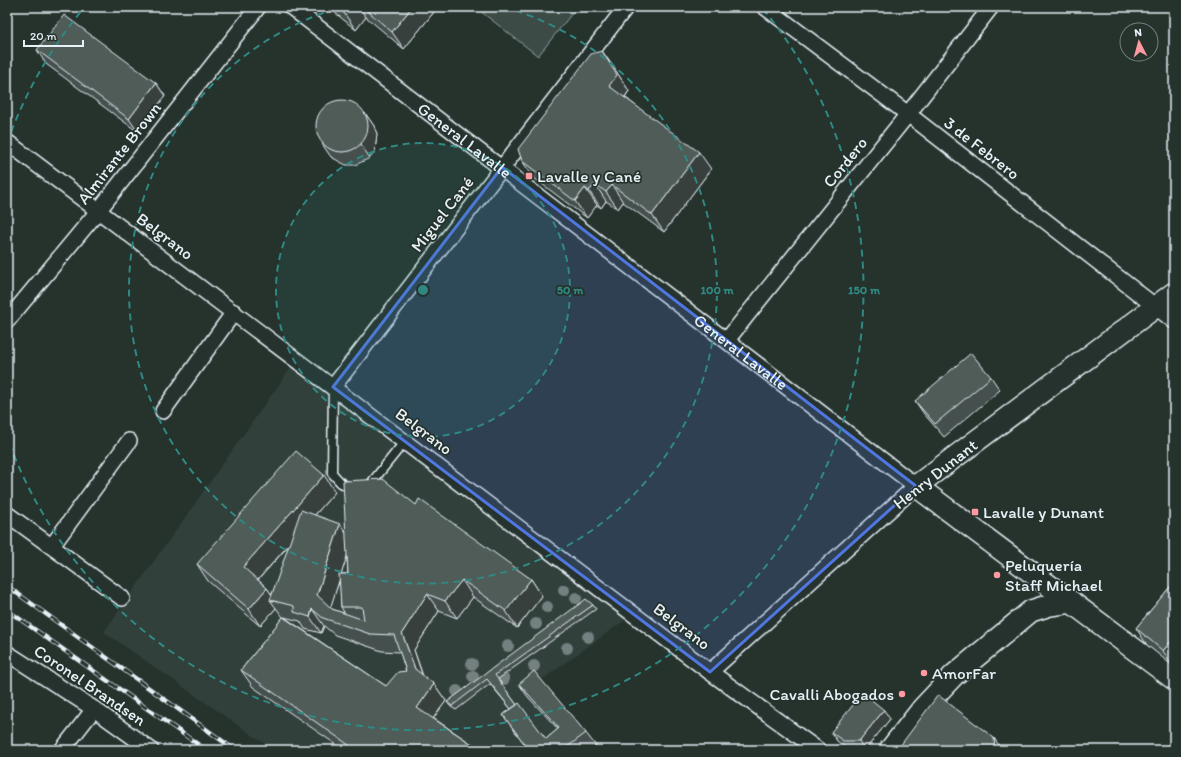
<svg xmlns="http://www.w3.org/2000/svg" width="1181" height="757" font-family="Itim,sans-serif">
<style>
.built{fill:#333f3a}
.green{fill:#3e4b47;stroke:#939ea0}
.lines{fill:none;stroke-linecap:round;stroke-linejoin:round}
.lane-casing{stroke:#e8f1f8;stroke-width:11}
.street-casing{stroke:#e8f1f8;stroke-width:18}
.secondary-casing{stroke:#e8f1f8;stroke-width:24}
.lane{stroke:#26332d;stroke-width:8}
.street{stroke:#26332d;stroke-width:15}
.secondary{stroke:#26332d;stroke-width:21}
.rail-casing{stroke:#e8f1f8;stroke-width:4.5}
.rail{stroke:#26332d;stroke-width:3;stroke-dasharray:9;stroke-linecap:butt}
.tree{fill:#758080}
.wall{fill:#454f4d;stroke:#e8f1f8;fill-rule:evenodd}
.shaded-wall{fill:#38403e;stroke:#e8f1f8}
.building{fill:#505c59;stroke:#e8f1f8}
.marked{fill:#5077e0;fill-opacity:0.2;stroke:#5077e0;stroke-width:3;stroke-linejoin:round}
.ring{fill:none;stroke:#308883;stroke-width:2;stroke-dasharray:7 5}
.poi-dot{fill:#ff9aa2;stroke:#26332d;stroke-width:1.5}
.labels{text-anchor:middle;stroke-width:3.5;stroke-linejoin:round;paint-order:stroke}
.street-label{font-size:17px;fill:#e8f1f8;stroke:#26332d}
.poi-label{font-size:17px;fill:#e8f1f8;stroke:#26332d;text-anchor:start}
.centre{fill:#308883;stroke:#26332d;stroke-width:2}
.ring-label{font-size:12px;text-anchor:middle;font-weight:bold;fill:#308883;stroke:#26332d;stroke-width:3.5;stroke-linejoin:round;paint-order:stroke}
</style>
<rect width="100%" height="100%" fill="#26332d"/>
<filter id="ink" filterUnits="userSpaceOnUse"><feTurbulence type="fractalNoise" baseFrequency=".025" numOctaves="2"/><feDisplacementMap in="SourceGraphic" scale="8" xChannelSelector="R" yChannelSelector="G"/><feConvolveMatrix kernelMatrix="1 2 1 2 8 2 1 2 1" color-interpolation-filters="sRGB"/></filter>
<g filter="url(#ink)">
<path class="built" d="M292,366L629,617L540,681L576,750H274L104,632Z"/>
<path class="green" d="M475,7H577L538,56Z"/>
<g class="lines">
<defs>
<path id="lane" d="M333,387L332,473L341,483L353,489
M368,487L405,441"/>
<g id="street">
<path id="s1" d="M291,7L916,486L710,672"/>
<path d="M765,7L908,114L1174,321"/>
<path d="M7,142L710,672L818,750"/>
<path d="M7,321L99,210L258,7"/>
<path d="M727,340L908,114L991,7"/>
<path d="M333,387L626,7"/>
<path d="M163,411L234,312"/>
<path d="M7,514L122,598"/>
<path d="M52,546L129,441"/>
<path d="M7,653L94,709L151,750"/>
<path d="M62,750L94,709"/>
</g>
<path id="secondary" d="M1174,293L916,486L1174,679
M890,750L923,708L954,675L1031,611L1050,605L1072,602"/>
</defs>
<use href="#lane" class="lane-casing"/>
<use href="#street" class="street-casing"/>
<use href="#secondary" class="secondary-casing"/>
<use href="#lane" class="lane"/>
<use href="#street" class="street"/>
<use href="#secondary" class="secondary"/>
<defs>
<path id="rail" d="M7,586L235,750
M7,610L206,750"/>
</defs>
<use href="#rail" class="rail-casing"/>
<use href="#rail" class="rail"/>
</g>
<g class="tree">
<circle cx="564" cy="590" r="6"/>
<circle cx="576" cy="598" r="6"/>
<circle cx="547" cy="607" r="6"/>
<circle cx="536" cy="624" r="6"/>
<circle cx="588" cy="637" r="6"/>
<circle cx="508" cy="646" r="6"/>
<circle cx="567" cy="648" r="6"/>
<circle cx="472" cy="664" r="6"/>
<circle cx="534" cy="666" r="6"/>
<circle cx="473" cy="676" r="6"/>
<circle cx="504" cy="679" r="6"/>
<circle cx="457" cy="691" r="6"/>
</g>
<path class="wall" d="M328,7H438L404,49L366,17L356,30Z
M37,50L156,83L165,96L138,132L46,64Z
M602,51L614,68L629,91L625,97L711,169L664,232L623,202L618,209L606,201L601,208L597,205L587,218L534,178L522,161Z
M365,113L374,126L377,134L375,151L370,158L355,165H346L331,157L322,144Z
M991,377L1000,390L944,437L924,414L915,401Z
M335,492L315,515L346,533L416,505L531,579L542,596L517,628L473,597L457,618L439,611L414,650L423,676L434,684L446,701L433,718L481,750H344L253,687L241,670L283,617L276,608L260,626L208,581L197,564ZM290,544L272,595L267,588L258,580ZM347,556L348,574H341ZM340,579L341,607L345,614L332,609L330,607ZM284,617L300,621L305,629L321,633L324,626L335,635L382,651L400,652L406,671L386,686Z
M1174,582V667L1147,645L1136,628Z
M593,605L596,609L498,679L517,705L546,739L558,729L528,697L519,684L586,733L596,746L590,750H529L503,715L511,709L490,684L456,710L450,706L447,702Z
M890,719L865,750H849L837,741L831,732Z"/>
<path class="shaded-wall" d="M349,7H359L366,17L356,30L344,13Z
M412,7H438L404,49L392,32Z
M602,51L614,68L629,91L621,102L609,86Z
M156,83L165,96L138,132L129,119Z
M365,113L374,126L377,134L375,151L370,158L361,145Z
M699,152L711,169L664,232L652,215Z
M595,184L606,201L601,208L589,191Z
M612,185L623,202L618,209L606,192Z
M585,188L597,205L587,218L575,201Z
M324,475L335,492L255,583L243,567Z
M340,524L352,541L329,612L317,595Z
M531,579L542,596L517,628L506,611Z
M462,580L473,597L457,618L445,601Z
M267,588L277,602L270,600L276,608L260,626L249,609Z
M427,594L439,611L414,650L426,686L415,669L402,633Z
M312,609L324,626L321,633L310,617Z
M1174,637V667L1163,651Z
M434,684L446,701L429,724L417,708Z
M884,710L890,719L865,750L859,741Z
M994,738L1002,750H995Z"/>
<path class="building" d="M336,7H349L344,13Z
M363,7H412L392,32Z
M64,15L156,83L129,119L37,50Z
M602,51L617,75L609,86L699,152L652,215L612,185L606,192L595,184L589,191L585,188L575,201L522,161L518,149L591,54Z
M316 126a26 26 0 1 1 52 0a26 26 0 1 1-52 0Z
M971,353L991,377L935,424L915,401Z
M296,451L324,475L243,567L267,588L249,609L197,564Z
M383,479L416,505L419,499L531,579L506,611L462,580L445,601L427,594L402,633L415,669L434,684L417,708L481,750H356L241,670L283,617L386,686L398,672L406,671L394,635L370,634L323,618L312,609L310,617L294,612V606L270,600L301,510L340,524L317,595L332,609L364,620L362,607H341L339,574H348L343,481Z
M1174,582V637L1163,651L1136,628Z
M586,599L593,605L495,675L517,705L511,709L487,679L452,706L447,702Z
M534,671L586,733L563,750H529L503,715L519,703L546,739L559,728L519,684Z
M863,693L884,710L859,741H843L831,732Z
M938,695L994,738L995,750H897Z"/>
</g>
<path class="marked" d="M502,167L916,486L710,672L333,387Z"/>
<circle cx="423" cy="290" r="147" fill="#308883" fill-opacity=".12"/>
<g class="ring">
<circle cx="423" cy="290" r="147"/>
<path d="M504 7A294 294 0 1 1 342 7"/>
<path d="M7 143A441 441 0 0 1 83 9M763 9A441 441 0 1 1 7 437"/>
</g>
<g class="poi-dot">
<rect x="525" y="172" width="8" height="8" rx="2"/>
<rect x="971" y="508" width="8" height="8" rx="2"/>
<circle cx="997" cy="575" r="4"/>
<circle cx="924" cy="673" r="4"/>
<circle cx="902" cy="694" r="4"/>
</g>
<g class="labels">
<g class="street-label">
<text dy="6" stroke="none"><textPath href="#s1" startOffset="219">General Lavalle</textPath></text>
<text transform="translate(982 148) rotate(38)" y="6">3 de Febrero</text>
<text transform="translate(119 153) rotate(-52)" y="6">Almirante Brown</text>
<text transform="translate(845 162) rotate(-51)" y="6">Cordero</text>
<text transform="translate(442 214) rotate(-52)" y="6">Miguel Cané</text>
<text transform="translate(165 236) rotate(37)" y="6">Belgrano</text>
<text dy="6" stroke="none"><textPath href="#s1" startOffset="567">General Lavalle</textPath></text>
<text transform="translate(424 431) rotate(37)" y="6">Belgrano</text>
<text transform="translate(935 474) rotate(-38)" y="6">Henry Dunant</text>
<text transform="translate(682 626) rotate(37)" y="6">Belgrano</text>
<text transform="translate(90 685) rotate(34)" y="6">Coronel Brandsen</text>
</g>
<g class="poi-label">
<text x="537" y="182">Lavalle y Cané</text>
<text x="983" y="518">Lavalle y Dunant</text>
<text x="1005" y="571">Peluquería<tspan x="1005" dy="20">Staff Michael</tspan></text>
<text x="932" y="679">AmorFar</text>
<text x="894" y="700" text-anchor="end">Cavalli Abogados</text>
</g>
</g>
<circle cx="423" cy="290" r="6" class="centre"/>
<g class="ring-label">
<text x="570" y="294">50 m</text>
<text x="717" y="294">100 m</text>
<text x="864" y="294">150 m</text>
</g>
<rect width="1181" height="757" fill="none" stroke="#26332d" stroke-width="24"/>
<rect x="12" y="12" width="1157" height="733" fill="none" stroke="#e8f1f8" stroke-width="1.5" filter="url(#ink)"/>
<g transform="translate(1139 42) rotate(354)"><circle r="19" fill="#26332d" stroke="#747f7e"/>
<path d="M0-3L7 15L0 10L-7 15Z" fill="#ff9aa2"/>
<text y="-6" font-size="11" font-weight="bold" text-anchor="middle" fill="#e8f1f8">N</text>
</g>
<path d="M24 40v6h59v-6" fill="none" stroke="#e8f1f8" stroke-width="2"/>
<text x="30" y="40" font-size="12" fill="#e8f1f8" stroke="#26332d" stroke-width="3" paint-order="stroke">20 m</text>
</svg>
